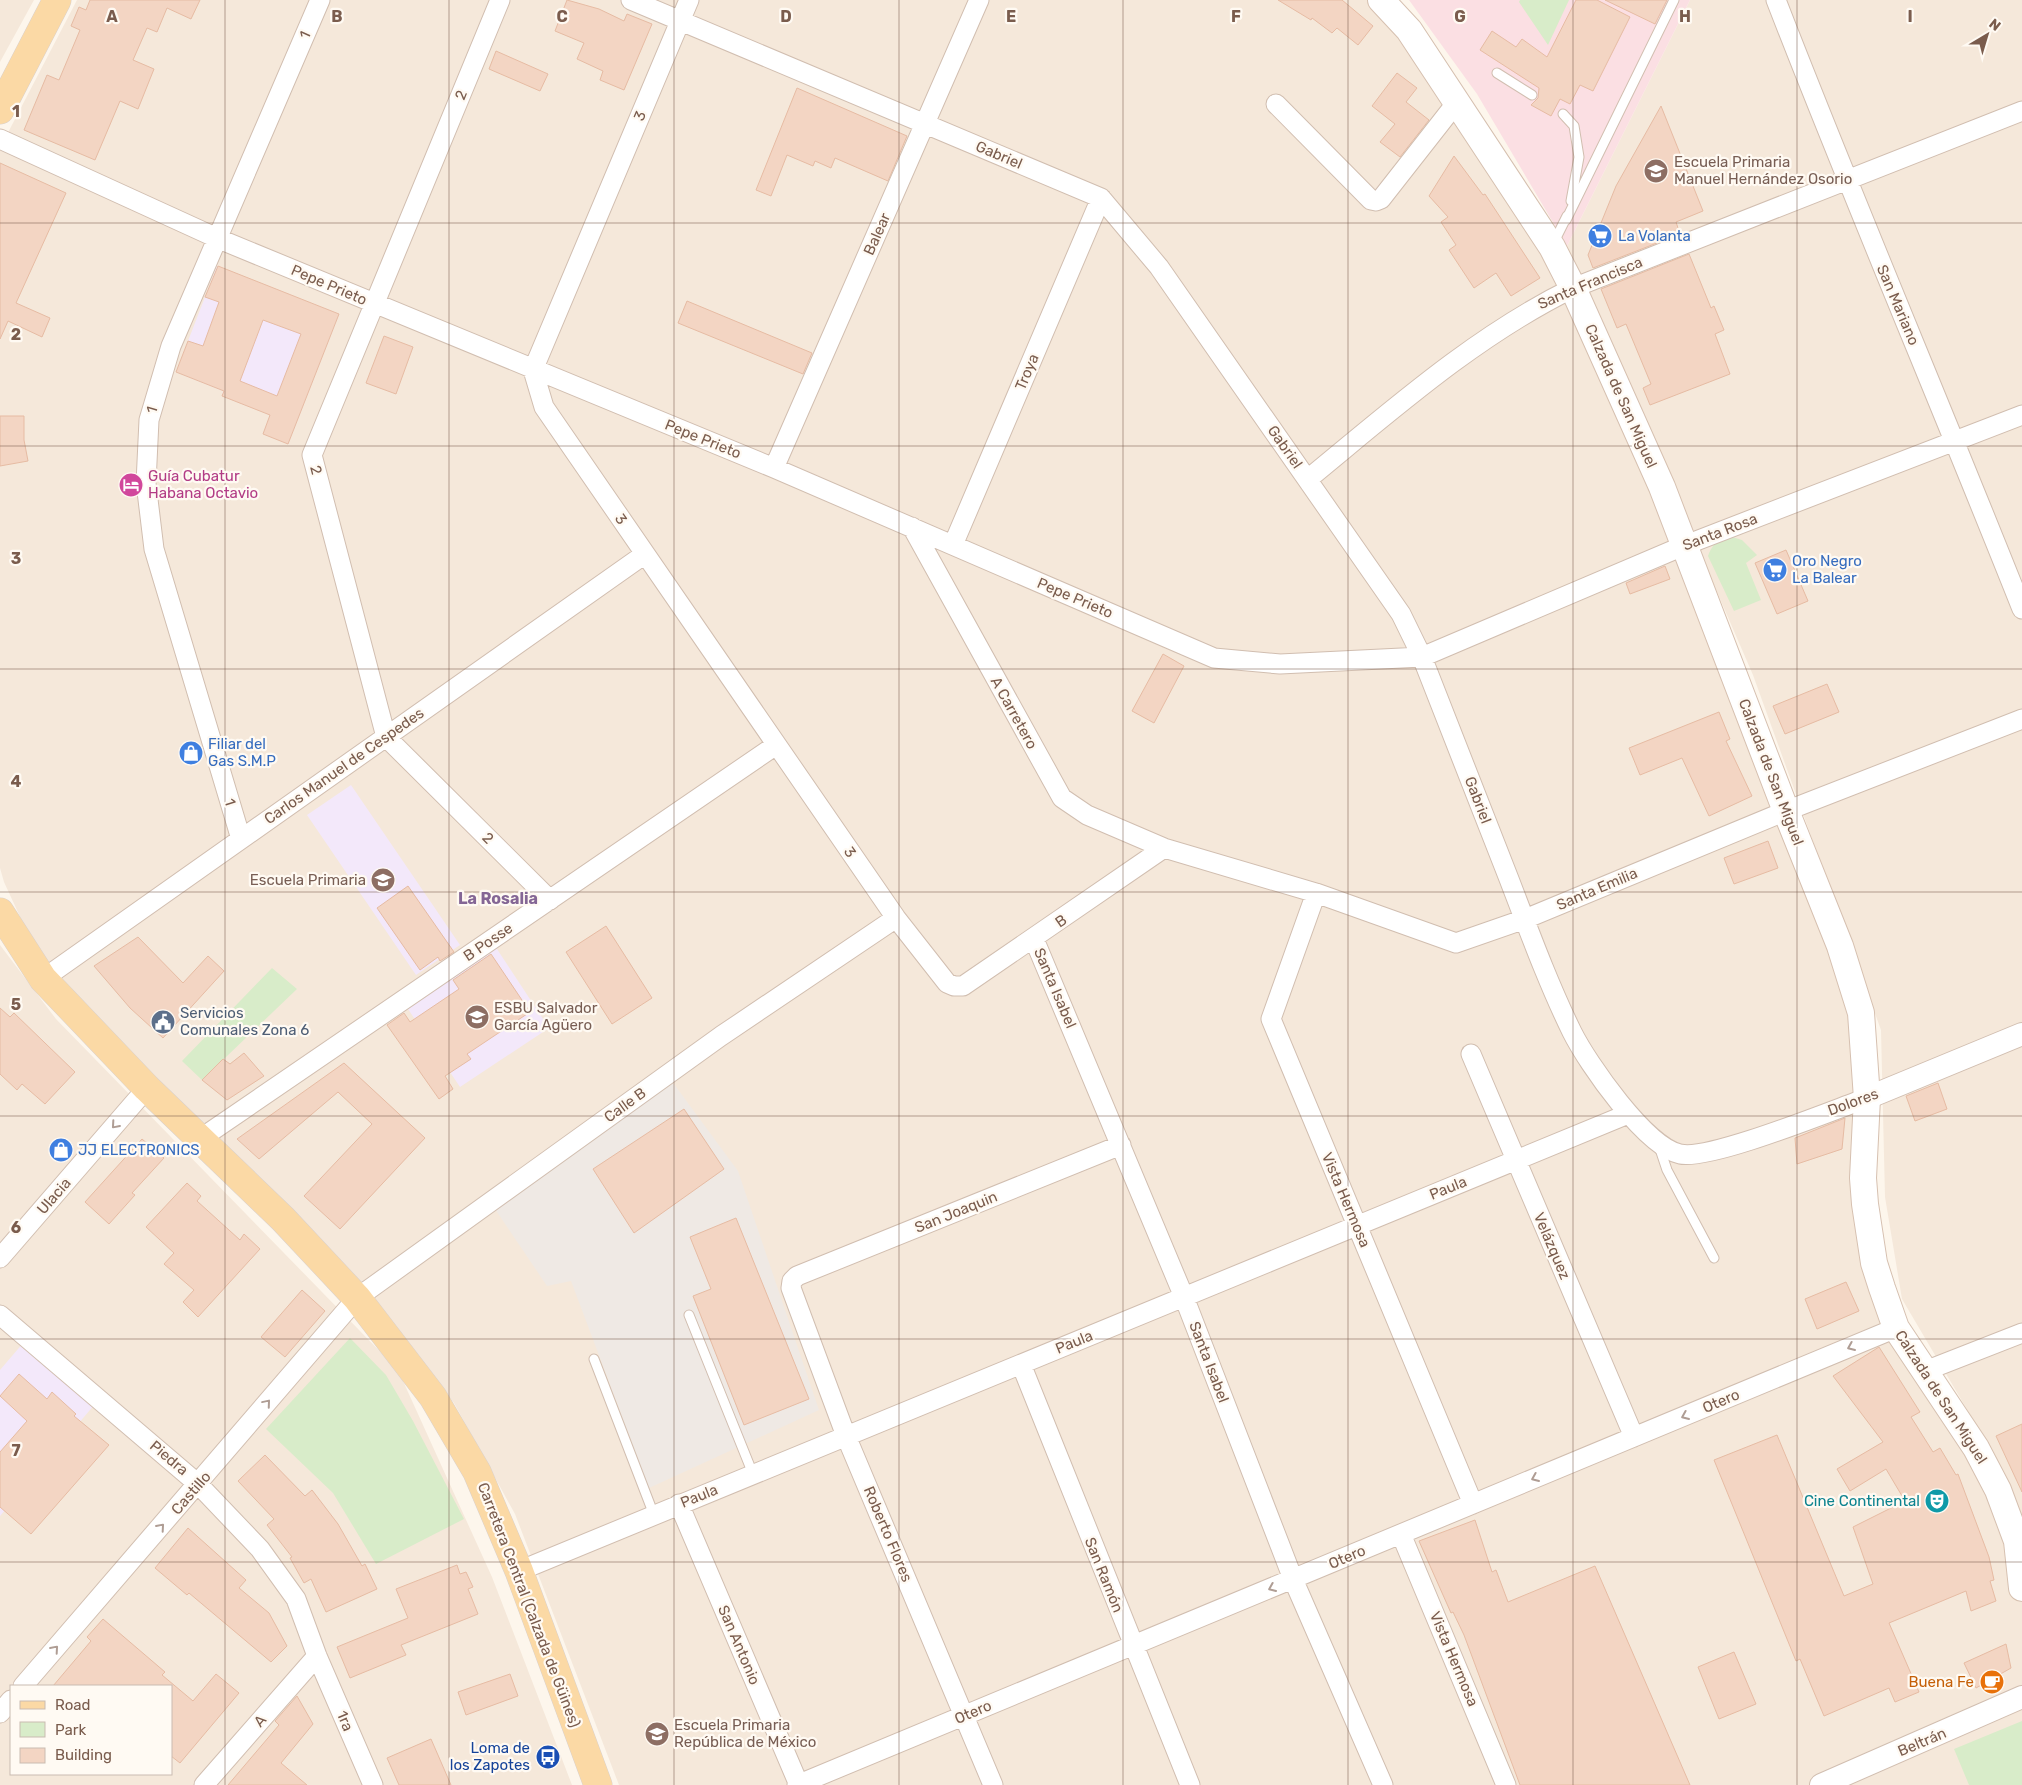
<svg xmlns="http://www.w3.org/2000/svg" width="2022" height="1785" font-family="Rubik,sans-serif">
<style>
.residential{fill:#f5e8da;fill-rule:evenodd}
.industrial{fill:#efe9e4}
.education{fill:#f3e8fa}
.medical{fill:#fbdfe3}
.green{fill:#d8ecc9}
.building{fill:#f3d5c3;stroke:#e6bba3;fill-rule:evenodd}
.lines{fill:none;stroke-linecap:round;stroke-linejoin:round}
.service-casing{stroke:#d1beb0;stroke-width:11}
.minor-casing{stroke:#d1beb0;stroke-width:21}
.tertiary-casing{stroke:#d1beb0;stroke-width:24}
.secondary-casing{stroke:#d6c0b0;stroke-width:28}
.primary-casing{stroke:#dad1cd;stroke-width:29}
.service{stroke:#fff;stroke-width:9}
.minor{stroke:#fff;stroke-width:19}
.tertiary{stroke:#fff;stroke-width:22}
.secondary{stroke:#fff;stroke-width:26}
.primary{stroke:#fbd9a5;stroke-width:28}
.oneway{stroke:#af9d94}
.grid{fill:none;stroke:#7a5c4d;stroke-width:1;stroke-opacity:0.55}
.labels{text-anchor:middle;stroke-width:4.5;stroke-linejoin:round;paint-order:stroke}
.street-label{font-size:15px;fill:#7a5c4d;stroke:#fffaf3}
.education-label{font-size:15px;fill:#785e54;stroke:#fffaf3;text-anchor:start}
.shop-label{font-size:15px;fill:#366cbe;stroke:#fffaf3;text-anchor:start}
.hotel-label{font-size:15px;fill:#b23c85;stroke:#fffaf3;text-anchor:start}
.service-label{font-size:15px;fill:#4e5e75;stroke:#fffaf3;text-anchor:start}
.culture-label{font-size:15px;fill:#0d838f;stroke:#fffaf3;text-anchor:end}
.food-label{font-size:15px;fill:#c56008;stroke:#fffaf3;text-anchor:end}
.transit-label{font-size:15px;fill:#164399;stroke:#fffaf3;text-anchor:end}
.neighbourhood-label{font-size:16px;font-weight:bold;fill:#846695;stroke:#fffaf3}
.grid-label{font-size:16px;text-anchor:middle;font-weight:bold;fill:#7a5c4d;stroke:#fffaf3;stroke-width:4.5;stroke-linejoin:round;paint-order:stroke}
</style>
<rect width="100%" height="100%" fill="#fdf6ec"/>
<path class="residential" d="M0,0H34L0,62Z
M77,0H1381L1552,247L1852,984L1874,1263L1976,1448L2022,1588V1785H619L515,1514L454,1403L375,1302L82,1008L34,947L4,882L0,868V148Z
M1690,0H2022V1538L1975,1423L1902,1299L1885,1197L1881,1030L1753,675L1567,246Z
M0,945L56,1019L398,1370L492,1577L572,1785H0ZM11,1686H171V1774H11Z"/>
<path class="industrial" d="M671,1080L738,1171L819,1410L649,1488L571,1281L547,1286L493,1206Z"/>
<path class="education" d="M217,266L339,314L288,444L263,434L270,415L222,396L223,391L176,372Z
M351,785L460,945L416,975L307,815Z
M495,946L549,1028L460,1087L406,1006Z
M24,1342L95,1404L0,1516V1370Z"/>
<path class="medical" d="M1409,0H1690L1567,246L1477,94Z"/>
<path class="green" d="M1520,0H1569L1548,45L1519,2Z
M1729,536L1742,540L1757,555L1746,563L1761,600L1734,611L1708,556C1712,545 1717,539 1729,536Z
M272,968L297,989L202,1080L182,1061Z
M350,1338L386,1375L413,1421L464,1519L376,1564L333,1493L266,1429Z
M2022,1721V1785H1969L1954,1749Z"/>
<path class="building" d="M90,0H200L191,19L167,8L157,32L147,28L133,60L154,69L138,109L120,101L95,160L24,130L47,75L59,80L80,30L71,26L79,7L86,10Z
M567,0L599,9L624,21L627,14L652,24L624,90L600,80L603,71L577,59L584,43L555,31Z
M1278,0H1342L1373,26L1358,45L1337,28L1332,33L1312,18L1311,20Z
M1576,0H1597L1630,17L1593,91L1580,85L1570,104L1560,99L1551,116L1531,105L1538,98L1539,88L1480,50L1492,31L1516,47L1522,39L1547,57Z
M1605,0H1667L1655,24Z
M496,51L548,74L540,91L489,69Z
M1397,73L1417,88L1406,102L1429,120L1400,157L1380,142L1395,124L1372,106Z
M797,88L907,136L888,181L835,158L831,168L815,161L813,166L787,155L771,196L756,190Z
M1661,106L1703,211L1676,222L1680,234L1593,268L1588,255L1616,186Z
M1454,156L1483,195L1485,194L1540,278L1511,296L1496,273L1474,288L1449,250L1456,245L1441,222L1448,217L1429,196Z
M0,163L66,193L16,303L50,318L42,337L8,321L0,339Z
M1689,254L1711,308L1714,306L1724,330L1715,334L1730,374L1650,405L1643,388L1651,384L1626,324L1617,328L1601,289Z
M218,266L339,314L288,444L263,434L270,415L222,396L224,391L176,372L188,341L203,346L219,302L205,297ZM263,320L301,334L277,396L240,381Z
M687,301L812,353L803,374L678,323Z
M384,336L413,347L396,394L366,383Z
M0,416H24V440L28,461L0,466Z
M1786,550L1808,601L1777,614L1755,563Z
M1665,566L1670,579L1630,594L1626,583Z
M1163,654L1184,666L1154,723L1132,711Z
M1827,684L1839,712L1785,734L1773,706Z
M1719,712L1730,739L1726,741L1752,796L1709,816L1682,758L1640,775L1629,748Z
M1768,841L1778,868L1734,884L1724,858Z
M408,886L454,952L440,961L438,957L420,970L377,908Z
M606,926L652,998L612,1024L566,952Z
M138,937L183,983L208,956L224,971L163,1038L130,1008L94,966Z
M491,954L530,1012L467,1054L471,1059L445,1076L453,1089L439,1099L387,1025L404,1013L410,1022L459,989L453,980Z
M0,1008L10,1017L14,1013L75,1072L45,1104L22,1084L17,1090L0,1074Z
M244,1053L264,1076L227,1100L202,1080L223,1059L230,1064Z
M344,1063L425,1138L340,1229L304,1196L372,1124L338,1092L259,1159L237,1139Z
M1938,1083L1947,1109L1915,1121L1906,1096Z
M684,1109L724,1169L634,1233L593,1169Z
M1845,1118L1842,1149L1797,1164L1795,1138Z
M142,1139L164,1158L132,1193L135,1195L109,1224L85,1202Z
M187,1183L201,1196L197,1201L240,1240L244,1234L260,1249L198,1317L183,1302L194,1290L164,1264L174,1253L146,1227Z
M736,1218L809,1399L744,1425L693,1296L711,1289L690,1237Z
M1846,1282L1859,1311L1817,1329L1805,1299Z
M302,1290L325,1311L285,1357L261,1337Z
M1879,1347L1920,1412L1911,1417L1933,1452L1940,1448L1956,1475L1958,1474L1989,1557L1994,1580L1990,1581L1996,1601L1971,1611L1966,1591L1889,1623L1919,1692L1895,1702L1889,1688L1824,1716L1800,1659L1796,1661L1714,1460L1777,1435L1844,1596L1873,1584L1853,1527L1905,1501L1886,1469L1850,1491L1837,1469L1883,1442L1833,1376Z
M19,1374L47,1399L52,1392L76,1414L74,1416L109,1445L31,1534L0,1507V1452L27,1421L0,1396Z
M2022,1424V1492L1996,1436Z
M265,1455L305,1496L312,1490L338,1524L362,1566L365,1564L377,1589L326,1612L311,1579L304,1583L290,1558L292,1557L267,1525L274,1519L238,1481Z
M1475,1520L1492,1572L1496,1570L1508,1602L1595,1566L1690,1785H1520L1464,1635L1453,1612L1451,1613L1419,1541Z
M188,1528L246,1580L239,1588L269,1613L287,1646L271,1662L189,1593L187,1595L155,1568Z
M457,1565L460,1574L466,1572L473,1587L468,1589L478,1614L401,1645L406,1655L350,1678L337,1647L408,1618L396,1589Z
M103,1619L165,1672L162,1675L193,1701L216,1674L239,1693L180,1763L171,1756V1686H53L91,1641L87,1637Z
M2006,1644L2011,1668L1976,1688L1964,1663Z
M1734,1652L1756,1704L1719,1719L1698,1667Z
M510,1674L518,1696L466,1715L458,1692Z
M297,1696L313,1724L281,1763L307,1785H228L279,1725L275,1721Z
M431,1739L451,1785H399L387,1758Z"/>
<g class="lines">
<defs>
<path id="service" d="M1497,73L1532,95
M1563,114L1574,126L1579,157L1571,201
M1566,220L1674,0
M1554,242L1567,216
M1659,1146L1667,1170L1714,1258
M689,1315L753,1474
M594,1359L654,1515"/>
<path id="minor" d="M500,0L312,455L386,737L550,900
M631,0L1101,198L1159,267L1401,614L1422,657C1451,731 1480,805 1509,879C1529,931 1548,983 1572,1032C1588,1064 1646,1147 1680,1154C1709,1161 1833,1110 1867,1098
M689,0L533,370L544,407L896,918L947,983L954,986H963L1164,848
M1776,0C1855,204 1941,405 2022,609
M1276,104L1371,200L1376,201L1381,199L1457,102
M0,139L219,239L774,468L1214,658L1280,664L1422,657L1683,546L2022,415
M774,468L979,0
M1308,479C1391,411 1475,336 1573,288L2022,111
M912,527L1062,798L1087,815L1164,848L1316,893L1456,943L1525,919L1786,811L2022,719
M953,545L1101,198
M241,839L154,549L146,483L149,420L171,346L320,0
M1316,893L1271,1019L1473,1504
M1034,939L1184,1297L1293,1579L1383,1785
M43,979L645,554
M1471,1054L1634,1437
M200,1139L776,745
M0,1258L147,1088
M0,1315L198,1484L260,1549L296,1599L317,1656L373,1785
M1021,1364L1190,1785
M1925,1371L2022,1333
M679,1504L799,1785
M1401,1534L1506,1785
M519,1571L1628,1114
M23,1686L357,1298L721,1036L896,918
M0,1713L11,1700
M204,1785L317,1656
M797,1785L1896,1328
M993,1785L846,1436L791,1288L792,1281L797,1276L1121,1145"/>
<path id="tertiary" d="M1867,1098L2022,1034
M1821,1785L2022,1697"/>
<path id="secondary" d="M1381,0L1409,30L1552,247L1573,288L1662,487L1786,811L1840,946L1861,1013L1867,1098L1863,1178L1865,1204L1874,1263L1882,1288L1896,1328L1976,1448L1998,1490L2017,1541L2022,1588"/>
<path id="primary" d="M0,110L57,0
M0,912L43,979L147,1088L283,1219L357,1298L433,1397L477,1472L519,1571L598,1785"/>
</defs>
<use href="#service" class="service-casing"/>
<use href="#minor" class="minor-casing"/>
<use href="#tertiary" class="tertiary-casing"/>
<use href="#secondary" class="secondary-casing"/>
<use href="#primary" class="primary-casing"/>
<use href="#service" class="service"/>
<use href="#minor" class="minor"/>
<use href="#tertiary" class="tertiary"/>
<use href="#secondary" class="secondary"/>
<use href="#primary" class="primary"/>
</g>
<defs><path id="oneway-chevron" d="M-2-3.5L2.5 0L-2 3.5" fill="none" stroke-width="1.6" stroke-linecap="round" stroke-linejoin="round" transform="scale(1.25)"/></defs>
<g class="oneway">
<use href="#oneway-chevron" transform="translate(115 1125) rotate(131)"/>
<use href="#oneway-chevron" transform="translate(1851 1347) rotate(157)"/>
<use href="#oneway-chevron" transform="translate(267 1403) rotate(-50)"/>
<use href="#oneway-chevron" transform="translate(1685 1416) rotate(157)"/>
<use href="#oneway-chevron" transform="translate(1535 1478) rotate(157)"/>
<use href="#oneway-chevron" transform="translate(161 1527) rotate(-49)"/>
<use href="#oneway-chevron" transform="translate(1272 1588) rotate(157)"/>
<use href="#oneway-chevron" transform="translate(55 1649) rotate(-49)"/>
</g>
<path class="grid" d="M225,0V1785M449,0V1785M674,0V1785M899,0V1785M1123,0V1785M1348,0V1785M1573,0V1785M1797,0V1785M0,223H2022M0,446H2022M0,669H2022M0,892H2022M0,1116H2022M0,1339H2022M0,1562H2022"/>
<defs>
<symbol id="school-disc" viewBox="-11 -11 22 22"><circle r="9.5" fill="#8d6e63" stroke="#fffaf3"/><path d="M0-5L7-2L0 1L-7-2ZM-4 1L0 2.5L4 1V4Q0 6-4 4Z" fill="#fff"/></symbol>
<symbol id="supermarket-disc" viewBox="-11 -11 22 22"><circle r="9.5" fill="#3f7fe0" stroke="#fffaf3"/><path d="M-6-5.5h2.5l.6 2H6L4.5 2H-2.5L-4.4-4H-6ZM-1.5 3.2a1.3 1.3 0 1 0 .1 0ZM3 3.2a1.3 1.3 0 1 0 .1 0Z" fill="#fff"/></symbol>
<symbol id="hotel-disc" viewBox="-11 -11 22 22"><circle r="9.5" fill="#d1479c" stroke="#fffaf3"/><path d="M-6-4.5h1.5V1H6V5H4.5V3h-9V5H-6ZM-4 0a1.8 1.8 0 1 1 3.6 0ZM.5 0V-2.5h3Q6-2.5 6 0Z" fill="#fff"/></symbol>
<symbol id="shop-disc" viewBox="-11 -11 22 22"><circle r="9.5" fill="#3f7fe0" stroke="#fffaf3"/><path d="M-5-2.5h2.3a2.7 3.5 0 0 1 5.4 0H5L5.5 6h-11ZM-1.5-2.5h3a1.5 2.3 0 0 0-3 0Z" fill="#fff"/></symbol>
<symbol id="civic-disc" viewBox="-11 -11 22 22"><circle r="9.5" fill="#5c6f8a" stroke="#fffaf3"/><path d="M-.6-6.5H3V-4.5H.6V-3L4-1V1h2V6H-6V1h2V-1L-.6-3ZM-1.2 2.5V6h2.4V2.5Z" fill="#fff"/></symbol>
<symbol id="theatre-disc" viewBox="-11 -11 22 22"><circle r="9.5" fill="#0f9aa8" stroke="#fffaf3"/><path d="M-5-5.5Q0-4 5-5.5V0Q5 5 0 6Q-5 5-5 0ZM-3.3-2.5H-1v1.5H-3.3ZM1-2.5H3.3v1.5H1ZM-2.8 1Q0 5.5 2.8 1Z" fill="#fff"/></symbol>
<symbol id="cafe-disc" viewBox="-11 -11 22 22"><circle r="9.5" fill="#e8710a" stroke="#fffaf3"/><path d="M-5.5-4.5H6V0H3Q3 3.5 0 3.5H-2.5Q-5.5 3.5-5.5 0ZM3-3.2v2h1.7v-2ZM-6 4.5H4V6H-6Z" fill="#fff"/></symbol>
<symbol id="bus-disc" viewBox="-11 -11 22 22"><circle r="9.5" fill="#1a4fb4" stroke="#fffaf3"/><path d="M-5-6H5V4H4V6H2V4H-2V6H-4V4H-5ZM-3.5-4V0h7V-4ZM-3.5 1.2v1.5H-2V1.2ZM2 1.2v1.5H3.5V1.2Z" fill="#fff"/></symbol>
</defs>
<g fill-rule="evenodd">
<use href="#school-disc" x="1642" y="157" width="28" height="28"/>
<use href="#supermarket-disc" x="1586" y="222" width="28" height="28"/>
<use href="#hotel-disc" x="117" y="471" width="28" height="28"/>
<use href="#supermarket-disc" x="1761" y="556" width="28" height="28"/>
<use href="#shop-disc" x="177" y="739" width="28" height="28"/>
<use href="#school-disc" x="369" y="866" width="28" height="28"/>
<use href="#school-disc" x="463" y="1003" width="28" height="28"/>
<use href="#civic-disc" x="149" y="1008" width="28" height="28"/>
<use href="#shop-disc" x="47" y="1136" width="28" height="28"/>
<use href="#theatre-disc" x="1923" y="1487" width="28" height="28"/>
<use href="#cafe-disc" x="1978" y="1668" width="28" height="28"/>
<use href="#school-disc" x="643" y="1720" width="28" height="28"/>
<use href="#bus-disc" x="534" y="1743" width="28" height="28"/>
</g>
<g class="labels">
<g class="street-label">
<text transform="translate(305 35) rotate(-66)" y="5">1</text>
<text transform="translate(461 95) rotate(-68)" y="5">2</text>
<text transform="translate(640 116) rotate(-67)" y="5">3</text>
<text transform="translate(999 155) rotate(23)" y="5">Gabriel</text>
<text transform="translate(877 234) rotate(-66)" y="5">Balear</text>
<text transform="translate(1590 283) rotate(-23)" y="5">Santa Francisca</text>
<text transform="translate(329 285) rotate(23)" y="5">Pepe Prieto</text>
<text transform="translate(1898 305) rotate(67)" y="5">San Mariano</text>
<text transform="translate(1027 372) rotate(-67)" y="5">Troya</text>
<text transform="translate(1621 396) rotate(66)" y="5">Calzada de San Miguel</text>
<text transform="translate(152 410) rotate(-73)" y="5">1</text>
<text transform="translate(703 439) rotate(22)" y="5">Pepe Prieto</text>
<text transform="translate(1285 447) rotate(55)" y="5">Gabriel</text>
<text transform="translate(316 470) rotate(75)" y="5">2</text>
<text transform="translate(621 519) rotate(55)" y="5">3</text>
<text transform="translate(1720 532) rotate(-21)" y="5">Santa Rosa</text>
<text transform="translate(1075 598) rotate(23)" y="5">Pepe Prieto</text>
<text transform="translate(1014 713) rotate(61)" y="5">A Carretero</text>
<text transform="translate(344 766) rotate(-35)" y="5">Carlos Manuel de Cespedes</text>
<text transform="translate(1771 772) rotate(69)" y="5">Calzada de San Miguel</text>
<text transform="translate(1478 800) rotate(69)" y="5">Gabriel</text>
<text transform="translate(230 802) rotate(73)" y="5">1</text>
<text transform="translate(488 838) rotate(45)" y="5">2</text>
<text transform="translate(850 852) rotate(55)" y="5">3</text>
<text transform="translate(1597 889) rotate(-23)" y="5">Santa Emilia</text>
<text transform="translate(1061 921) rotate(-35)" y="5">B</text>
<text transform="translate(488 942) rotate(-34)" y="5">B Posse</text>
<text transform="translate(1055 988) rotate(67)" y="5">Santa Isabel</text>
<text transform="translate(1853 1102) rotate(-20)" y="5">Dolores</text>
<text transform="translate(625 1105) rotate(-36)" y="5">Calle B</text>
<text transform="translate(1448 1188) rotate(-22)" y="5">Paula</text>
<text transform="translate(54 1196) rotate(-49)" y="5">Ulacia</text>
<text transform="translate(1346 1200) rotate(67)" y="5">Vista Hermosa</text>
<text transform="translate(956 1212) rotate(-22)" y="5">San Joaquin</text>
<text transform="translate(1552 1246) rotate(67)" y="5">Velázquez</text>
<text transform="translate(1074 1342) rotate(-22)" y="5">Paula</text>
<text transform="translate(1209 1362) rotate(69)" y="5">Santa Isabel</text>
<text transform="translate(1941 1397) rotate(57)" y="5">Calzada de San Miguel</text>
<text transform="translate(1721 1401) rotate(-23)" y="5">Otero</text>
<text transform="translate(169 1458) rotate(40)" y="5">Piedra</text>
<text transform="translate(191 1493) rotate(-49)" y="5">Castillo</text>
<text transform="translate(699 1496) rotate(-22)" y="5">Paula</text>
<text transform="translate(888 1534) rotate(67)" y="5">Roberto Flores</text>
<text transform="translate(1347 1557) rotate(-23)" y="5">Otero</text>
<text transform="translate(1104 1575) rotate(68)" y="5">San Ramón</text>
<text transform="translate(529 1605) rotate(69)" y="5">Carretera Central (Calzada de Güines)</text>
<text transform="translate(739 1645) rotate(67)" y="5">San Antonio</text>
<text transform="translate(1454 1659) rotate(67)" y="5">Vista Hermosa</text>
<text transform="translate(973 1712) rotate(-23)" y="5">Otero</text>
<text transform="translate(260 1721) rotate(-49)" y="5">A</text>
<text transform="translate(345 1721) rotate(67)" y="5">1ra</text>
<text transform="translate(1922 1742) rotate(-23)" y="5">Beltrán</text>
</g>
<g class="education-label">
<text x="1674" y="167">Escuela Primaria<tspan x="1674" dy="17">Manuel Hernández Osorio</tspan></text>
<text x="366" y="885" text-anchor="end">Escuela Primaria</text>
<text x="494" y="1013">ESBU Salvador<tspan x="494" dy="17">García Agüero</tspan></text>
<text x="674" y="1730">Escuela Primaria<tspan x="674" dy="17">República de México</tspan></text>
</g>
<g class="shop-label">
<text x="1618" y="241">La Volanta</text>
<text x="1792" y="566">Oro Negro<tspan x="1792" dy="17">La Balear</tspan></text>
<text x="208" y="749">Filiar del<tspan x="208" dy="17">Gas S.M.P</tspan></text>
<text x="78" y="1155">JJ ELECTRONICS</text>
</g>
<g class="hotel-label">
<text x="148" y="481">Guía Cubatur<tspan x="148" dy="17">Habana Octavio</tspan></text>
</g>
<g class="service-label">
<text x="180" y="1018">Servicios<tspan x="180" dy="17">Comunales Zona 6</tspan></text>
</g>
<g class="culture-label">
<text x="1920" y="1506">Cine Continental</text>
</g>
<g class="food-label">
<text x="1974" y="1687">Buena Fe</text>
</g>
<g class="transit-label">
<text x="530" y="1753">Loma de<tspan x="530" dy="17">los Zapotes</tspan></text>
</g>
<g class="neighbourhood-label">
<text x="498" y="904">La Rosalia</text>
</g>
</g>
<g class="grid-label">
<text x="112" y="22">A</text>
<text x="337" y="22">B</text>
<text x="562" y="22">C</text>
<text x="786" y="22">D</text>
<text x="1011" y="22">E</text>
<text x="1236" y="22">F</text>
<text x="1460" y="22">G</text>
<text x="1685" y="22">H</text>
<text x="1910" y="22">I</text>
<text x="16" y="117">1</text>
<text x="16" y="340">2</text>
<text x="16" y="564">3</text>
<text x="16" y="787">4</text>
<text x="16" y="1010">5</text>
<text x="16" y="1233">6</text>
<text x="16" y="1456">7</text>
</g>
<rect x="10" y="1685" width="162" height="90" fill="#fffaf3" stroke="#cabbb1"/>
<rect x="20" y="1701" width="25" height="8" fill="#fbd9a5" stroke="#cabbb1"/>
<text x="55" y="1710" font-size="15" fill="#7a5c4d">Road</text>
<rect x="20" y="1722" width="25" height="15" fill="#d8ecc9" stroke="#cabbb1"/>
<text x="55" y="1735" font-size="15" fill="#7a5c4d">Park</text>
<rect x="20" y="1748" width="25" height="15" fill="#f3d5c3" stroke="#cabbb1"/>
<text x="55" y="1760" font-size="15" fill="#7a5c4d">Building</text>
<g transform="translate(1987 35) rotate(38)" stroke="#fffaf3" stroke-width="4" paint-order="stroke">
<path d="M0-4L9 19L0 12L-9 19Z" fill="#7a5c4d"/>
<text y="-8" font-size="14" font-weight="bold" text-anchor="middle" fill="#7a5c4d">N</text>
</g>
</svg>
